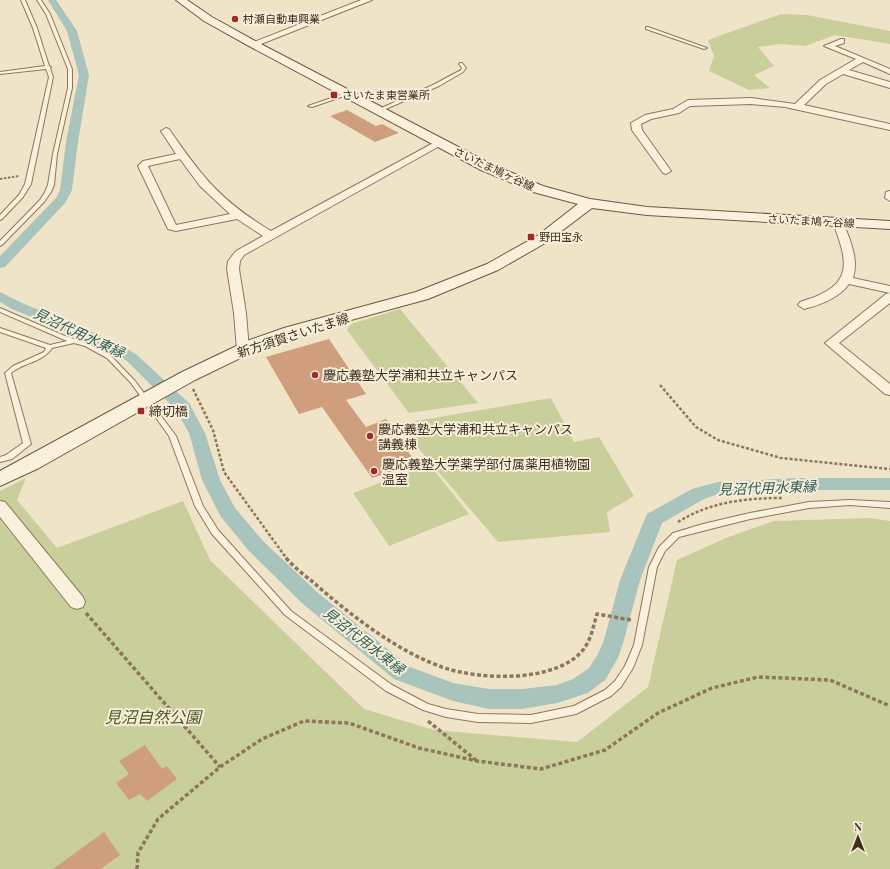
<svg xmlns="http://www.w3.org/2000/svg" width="890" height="869" font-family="'Playfair Display','Noto Sans JP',serif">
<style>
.green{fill:#c9cf9b}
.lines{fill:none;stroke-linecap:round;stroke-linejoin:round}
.canal{fill:#a9c4bc;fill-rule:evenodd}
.building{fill:#cf9f7d}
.service-casing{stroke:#8d765c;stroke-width:2}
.minor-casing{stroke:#8d765c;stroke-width:2}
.secondary-casing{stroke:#6f573f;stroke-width:2}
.path-far2{stroke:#8d765c;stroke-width:2;stroke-dasharray:2.5 1.5;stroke-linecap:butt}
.path-far1{stroke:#8d765c;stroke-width:2.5;stroke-dasharray:3 2;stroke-linecap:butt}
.path{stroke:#8d765c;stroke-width:3.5;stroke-dasharray:4 2.5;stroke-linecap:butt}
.service{fill:#faf1dc;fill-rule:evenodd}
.minor{fill:#faf1dc;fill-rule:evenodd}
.secondary{fill:#faf1dc;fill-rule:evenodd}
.poi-dot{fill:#9e2a2b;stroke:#f7eed8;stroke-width:1.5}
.labels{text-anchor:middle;stroke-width:4;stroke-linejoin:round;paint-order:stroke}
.far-poi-label{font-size:11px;fill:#3d2e20;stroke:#f7eed8;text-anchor:start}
.far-street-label{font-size:11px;fill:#3d2e20;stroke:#f7eed8}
.street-label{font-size:13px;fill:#3d2e20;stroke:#f7eed8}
.poi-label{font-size:13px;fill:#3d2e20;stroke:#f7eed8;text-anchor:start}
.water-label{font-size:14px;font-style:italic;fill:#2f5d5a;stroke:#f7eed8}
.near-park-label{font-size:16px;font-style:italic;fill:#4d5a26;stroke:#f7eed8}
</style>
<rect width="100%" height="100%" fill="#f0e4c8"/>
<path class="green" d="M781,14L807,15L890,31V44L835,35L805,46L781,44L758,47L774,66L754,75L770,88L749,90L709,71L714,56L708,40Z
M400,309L478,403L409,413L347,330L351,324Z
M551,398L574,442L599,437L634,496L607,512L610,532L498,542L398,424Z
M429,464L469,514L389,546L353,493Z
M26,478L17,500L57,548L183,501L210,560L364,709L434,730L577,742L648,687L677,560L726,538L774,521L870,518L890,521V869H0V491Z"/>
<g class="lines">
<path class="canal" d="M48,0H56L77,31L89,75L78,142L72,190L65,203L5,267L0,268V256L56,198L60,190L66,142L79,75L67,31Z
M0,292L22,303L118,343L137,355L189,403L205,433L220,480L235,508L263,541L317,592L410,667L453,683L489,689H522L557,685L573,679L589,668L598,654L604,640L620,580L647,514L692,489L718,482L799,478H890V490H799L718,494L704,499L662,523L640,580L624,640L618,658L605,680L588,693L557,703L522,709H489L453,701L394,679L303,604L249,551L221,517L202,480L189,433L176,410L127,361L108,349L12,309L0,302Z"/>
</g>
<path class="building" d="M347,110L376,126L382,124L399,133L375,142L330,116Z
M329,339L366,394L346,400L366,427L386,419L406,445L404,446L417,464L372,478L322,407L299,414L266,357Z
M145,745L162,769L167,766L177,779L147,801L140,794L129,800L116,783L129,774L119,761Z
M104,832L120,855L101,869H53Z"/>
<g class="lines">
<defs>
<path id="service" d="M21,0H25L37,28L49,66L51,67L50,68L53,77L31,184L23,197L2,219L0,220V215L19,195L25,184L49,77L46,69L0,74V72L45,66L33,28Z
M37,0H41L50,14L72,69V88L57,154L54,185L51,192L44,202L2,245L0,246V241L40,200L45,192L48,185L53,154L68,88V69L46,14Z
M646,27H648L707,48L704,49L646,29Z
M460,63H462L466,68L463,72L439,86L381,111L377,110L435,84L461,70L462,68L459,64Z
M346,93L350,94L312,107L308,106Z
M0,308L65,336L89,344L111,356L135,381L176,436L203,506L218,530L291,611L392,685L428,704L446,709L478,714L531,715L574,706L605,690L615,681L625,666L634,645L649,567L659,547L673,533L703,524L750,513L809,502L850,500L890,502V508L850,505L809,508L750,519L679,537L665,551L657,567L642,645L633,668L621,687L611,696L576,714L531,723L478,722L446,717L423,710L386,691L285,615L212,534L195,506L169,436L131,383L107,358L85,346L74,343L52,348C43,362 23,363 11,373L31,444L12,459L0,462V457L6,455L23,443L5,373L13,366L44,352L46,348L0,332V328L50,345L67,341L0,312Z"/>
<path id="minor" d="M361,0H372L256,46L249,44Z
M841,39H844V43L835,46L890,69V74L863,62L849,70L890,82V88L843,74L826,84L804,105L890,124V130L785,107L751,104L690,106L679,113L651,119L641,124L642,130L671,171L666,174L663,173L632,130L631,123L645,115L673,109L688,100L751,98L795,104L820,80L856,59L824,46Z
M166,128L169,129C202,177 221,201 271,231L437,141L440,140L445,143L244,255L240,261L239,269L246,313L249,350L243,354L237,350L234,313L227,269L228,261L236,251L263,236L237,219L176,231L168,229L138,166L143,161L176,154L161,131ZM180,159L200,186L230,214L176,225L148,166Z
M890,191V201L885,198L886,192Z
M838,219L843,222C850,240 859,259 853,278L890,286V303L839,343L890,384V395L885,394L825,343L886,294L890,293L849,284C839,298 820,305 804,309L798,305L800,302C808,299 816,297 823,293C856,277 842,249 833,222Z
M0,501L5,502L83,597L85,602L83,607L77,609L71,607L0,517Z"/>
<path id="secondary" d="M176,0H187L212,17L257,42L491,164L543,186L590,199L647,207L890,221V229L647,215L592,208L547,242L498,270L428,299L296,335L259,349L195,380L39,468L0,486V471L182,372L247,341L284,328L416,292L487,264L537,236L578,204L533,192L481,170L249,46L204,21Z"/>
</defs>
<use href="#service" class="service-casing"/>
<use href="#minor" class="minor-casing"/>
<use href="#secondary" class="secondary-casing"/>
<path class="path-far2" d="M0,179L19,176"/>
<path class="path-far1" d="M660,385L696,427L718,440L781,458L890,469
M193,389L213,430L224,472L287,559
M678,522C710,502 745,498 782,498"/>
<path class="path" d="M286,558C294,567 304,575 313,582C349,614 399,653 445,668C481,680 556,683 583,650C591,640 593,627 597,614L631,620
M86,613L220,767
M428,721L477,761
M137,869L138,853L158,819L220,767L262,739L304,721L349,723L419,748L477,761L541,769L605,750L658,713L712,688L758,677L830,680L890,706"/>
<use href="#service" class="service"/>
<use href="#minor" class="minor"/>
<use href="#secondary" class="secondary"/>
</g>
<g class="poi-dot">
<circle cx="235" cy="19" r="4"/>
<rect x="330" y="91" width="8" height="8" rx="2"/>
<rect x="527" y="233" width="8" height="8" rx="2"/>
<circle cx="315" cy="375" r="4"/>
<rect x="137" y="407" width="8" height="8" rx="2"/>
<circle cx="370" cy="436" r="4"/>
<circle cx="374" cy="471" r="4"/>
</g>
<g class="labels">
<g class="far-poi-label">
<text x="243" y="23">村瀬自動車興業</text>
<text x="342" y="99">さいたま東営業所</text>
<text x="539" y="241">野田宝永</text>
</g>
<g class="far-street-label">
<text transform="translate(494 169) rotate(25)" y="4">さいたま鳩ヶ谷線</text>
<text transform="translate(811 221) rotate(3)" y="4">さいたま鳩ヶ谷線</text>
</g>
<g class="street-label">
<text transform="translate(293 335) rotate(-18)" y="5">新方須賀さいたま線</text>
</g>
<g class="poi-label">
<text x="323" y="380">慶応義塾大学浦和共立キャンパス</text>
<text x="149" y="416">締切橋</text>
<text x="378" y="434">慶応義塾大学浦和共立キャンパス<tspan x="378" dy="15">講義棟</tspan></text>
<text x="382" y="469">慶応義塾大学薬学部付属薬用植物園<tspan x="382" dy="15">温室</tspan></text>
</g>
<g class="water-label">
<text transform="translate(79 333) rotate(25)" y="5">見沼代用水東縁</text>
<text transform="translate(767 488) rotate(-2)" y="5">見沼代用水東縁</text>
<text transform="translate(364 641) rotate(38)" y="5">見沼代用水東縁</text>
</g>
<g class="near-park-label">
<text x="153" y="723">見沼自然公園</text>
</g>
</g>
<g transform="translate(858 837)" stroke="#f7eed8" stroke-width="3" paint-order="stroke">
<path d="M0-3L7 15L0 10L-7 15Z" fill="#3d2e20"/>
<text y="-6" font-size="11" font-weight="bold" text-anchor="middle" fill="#3d2e20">N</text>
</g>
</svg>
